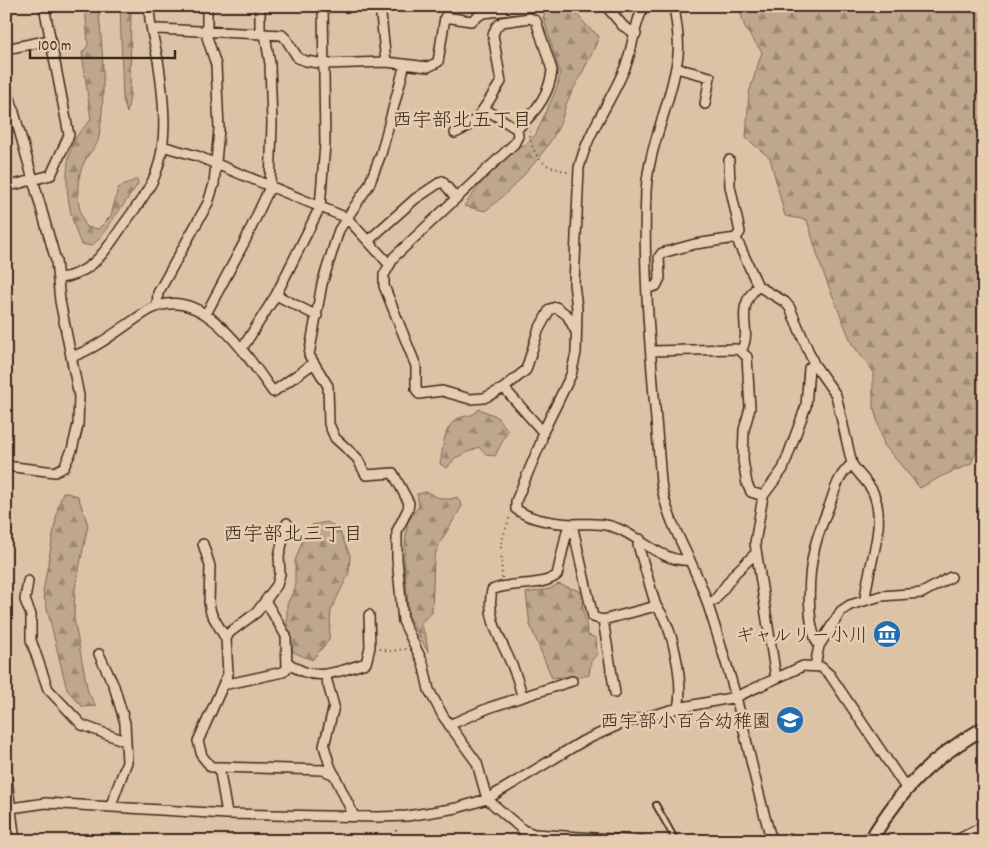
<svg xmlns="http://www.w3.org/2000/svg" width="990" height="847" font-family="Dekko,'Klee One',sans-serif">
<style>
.forest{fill:url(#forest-firs);stroke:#7d6856}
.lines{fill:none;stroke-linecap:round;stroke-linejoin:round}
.stream{stroke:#725e4c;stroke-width:3}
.service-casing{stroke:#3b2a1e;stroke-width:8}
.minor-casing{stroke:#3b2a1e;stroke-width:12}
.secondary-casing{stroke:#3b2a1e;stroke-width:16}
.path{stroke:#3b2a1e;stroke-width:2;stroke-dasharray:1 4;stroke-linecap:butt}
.service{stroke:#e7cdaf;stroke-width:4.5}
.minor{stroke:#e7cdaf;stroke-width:9}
.secondary{stroke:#e7cdaf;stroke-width:12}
.labels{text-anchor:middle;stroke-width:5;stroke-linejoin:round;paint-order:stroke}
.poi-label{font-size:19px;fill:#3b2a1e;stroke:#e7cdaf;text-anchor:end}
.neighbourhood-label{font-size:20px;fill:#3b2a1e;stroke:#e7cdaf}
</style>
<defs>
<pattern id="forest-firs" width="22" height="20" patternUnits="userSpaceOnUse" patternTransform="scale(1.25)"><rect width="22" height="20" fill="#bfa78d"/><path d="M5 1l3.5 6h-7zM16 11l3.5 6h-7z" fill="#9c8873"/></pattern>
</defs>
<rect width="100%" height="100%" fill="#ddc3a6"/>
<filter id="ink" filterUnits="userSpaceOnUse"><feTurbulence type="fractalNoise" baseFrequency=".02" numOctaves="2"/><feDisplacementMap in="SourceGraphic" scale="10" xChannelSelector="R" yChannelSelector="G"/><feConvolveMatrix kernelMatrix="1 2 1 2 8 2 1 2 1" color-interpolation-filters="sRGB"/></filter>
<g filter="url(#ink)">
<path class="forest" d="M85,6H98C103,49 106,95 99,137C98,145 91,151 87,157C74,178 76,206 86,227L98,229L111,216L118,188L137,179L138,184L99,239L91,246L81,244C69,217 62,177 71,148C74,137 83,128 91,120L82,53L88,45Z
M120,6H131L130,96L127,113L123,99Z
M548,6H575L574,11L587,26L599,36C591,59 578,79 567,102C564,109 563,117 560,124C547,153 510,193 485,211L464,206L484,179L518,146L525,145L536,134L557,87L560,73L543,17Z
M738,6H984V440L980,442L971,464L942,476L920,488L884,445L873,405V371L852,344L821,267L807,220L785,216L770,158L746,138L749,93L762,52L746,30Z
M479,409L496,416L508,430L495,456L486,455L479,447L455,458L447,468L440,464C443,450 443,427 457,419C464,415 474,417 479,409Z
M63,492L78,496L88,525L75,589L74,619L88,692L96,706L83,707L67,690L43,592L58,507Z
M427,492C436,497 446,502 457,497L462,506L438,546L434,559L432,613L420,623L426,637L428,652L409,618L404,559L407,523L419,506L417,494Z
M327,522L339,530L350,555L349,573L331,610L329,640L312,660L293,652L287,625V604L295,588V561L302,542L312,532V525Z
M558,584L580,591L588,635L596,638L597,654L591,661L589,675C577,679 565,676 552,678L530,625L526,593L550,589Z"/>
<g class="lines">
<path class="stream" d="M6,259V260"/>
<defs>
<path id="service" d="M656,805L676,841"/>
<path id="minor" d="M260,6V34
M380,6L386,62
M606,6L623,26L636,34
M674,6C676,22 680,39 678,55C672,102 649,144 646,191C642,287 654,386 661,482C667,526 694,560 707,602C717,633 727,665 736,697C748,745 757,793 772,841
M152,32L158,29L282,35L286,39L298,58L306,61L325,64L386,62L428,67L438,62L445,17L471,21L483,13L526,8
M6,49L50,40
M405,64L381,154L369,185L339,230L322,284L309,355L328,386L329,424L335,438L357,458L366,475L393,473L409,503L408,509L397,531V559L403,621L423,663L429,690L443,716L477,763L487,799L523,830L534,834L641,841
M676,68L710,77L705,104
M6,84L56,261L60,301L79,396L78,425L72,450L64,467L55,472L6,466
M485,109L517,129
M455,133C480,123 486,103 501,82L493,35L496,27L502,22L530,18L536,21L552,70C550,95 534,114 517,129L518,136L514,144L394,257L384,275V286L416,366V389L419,394L442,391L470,399L484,398L504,388L526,370L538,331L550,309L556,307L567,315L576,332
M162,146L197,156L347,218L388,263
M729,160L730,186L740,232L736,238L758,286L785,302L790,308L814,364L836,395L852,464C839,474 835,489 830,504C824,519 817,535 814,551C808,576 806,625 819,646L815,666
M6,187L51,175L69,135L44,6
M369,240L415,199L442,181L456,198
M59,278C87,276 103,255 117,234C129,216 144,199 153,180C169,146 164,102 159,66C156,46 149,27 149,6
M648,288L656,286L660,278L659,257L662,253L695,244L736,238
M276,295L317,316
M157,306L158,293L208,203L214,184L219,129L216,65L207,37V6
M206,314L245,241L270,187L272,123L270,64L265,34
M240,347L245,344L276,295L320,207L325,144L323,6
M651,351L736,349L741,351L747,357L750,408L744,430L743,460L747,484L751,492L763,496
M741,351C754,329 732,311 758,286
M71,357C98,348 122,327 146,312C200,278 247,356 273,392L314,363
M504,388L543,432
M852,464C858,474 868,482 873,492C888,526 867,566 865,600
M640,539L638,545L656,606C673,625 684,683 678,708
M203,544L210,566L209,603L211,613L226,639L228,674L198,741L202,756L211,767H219L227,814
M28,581L25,600L31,615V640L48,689L82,725L125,741
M707,602L715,600L735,573L756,553
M603,620L656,606
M226,639L229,633L257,612L277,585L280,574L279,556L287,523
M819,646L841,611L850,605L881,596L922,593L951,577
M99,654L114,686L125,723L127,762L111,805
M287,662C314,684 336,672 366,663L370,647L369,615
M325,674L334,706L324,746L330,766L354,816
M776,678L755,543L763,496L783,469L806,406L809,368L814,364
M223,685L283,672L287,668L286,636L266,602
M615,693L603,620L593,617L572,524C554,523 530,520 516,509V501L541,442L543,432L571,375L576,353L577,308L574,284L579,168C588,130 612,101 626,65C633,47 634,24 644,6
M522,696C520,688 518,680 515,673C505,645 485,621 492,590C511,581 540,588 557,575L567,531L572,524C589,524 603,522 619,529C642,539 664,563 690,560
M449,725L491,707L572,681
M219,767L323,770L335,775
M6,772L15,841
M11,808L46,803L227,814L378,817L407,816L457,808L487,799L583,741L621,724L678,708L736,697L803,666L821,667L830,675L906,788
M955,841L984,826"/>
<path id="secondary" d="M870,841C902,788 930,759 984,728"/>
</defs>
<use href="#service" class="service-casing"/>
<use href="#minor" class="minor-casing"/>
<use href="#secondary" class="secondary-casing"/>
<path class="path" d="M530,131C529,141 535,157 544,163C550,168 563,170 570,173
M502,578L501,544L510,516
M380,649L390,651L407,649
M395,841L396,826"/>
<use href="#service" class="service"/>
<use href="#minor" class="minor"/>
<use href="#secondary" class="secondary"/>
</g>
</g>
<defs>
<symbol id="museum-disc" viewBox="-11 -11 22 22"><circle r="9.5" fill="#1f6fb2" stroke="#e7cdaf"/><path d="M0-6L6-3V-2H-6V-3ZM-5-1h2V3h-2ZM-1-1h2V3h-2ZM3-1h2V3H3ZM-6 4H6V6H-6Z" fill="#fff"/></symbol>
<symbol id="school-disc" viewBox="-11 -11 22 22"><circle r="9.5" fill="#1f6fb2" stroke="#e7cdaf"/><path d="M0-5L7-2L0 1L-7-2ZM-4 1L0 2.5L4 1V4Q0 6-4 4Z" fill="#fff"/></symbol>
</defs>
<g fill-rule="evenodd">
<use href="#museum-disc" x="871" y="618" width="32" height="32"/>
<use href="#school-disc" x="774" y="704" width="32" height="32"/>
</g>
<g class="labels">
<g class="poi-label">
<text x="868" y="641">ギャルリー小川</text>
<text x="771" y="727">西宇部小百合幼稚園</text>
</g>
<g class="neighbourhood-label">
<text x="462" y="126">西宇部北五丁目</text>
<text x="293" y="540">西宇部北三丁目</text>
</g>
</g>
<rect width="990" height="847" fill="none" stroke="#e7cdaf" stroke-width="25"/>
<rect x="12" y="12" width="965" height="822" fill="none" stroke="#3b2a1e" stroke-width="2" filter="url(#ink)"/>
<path d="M30 50v8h145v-8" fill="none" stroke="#3b2a1e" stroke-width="2.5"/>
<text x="38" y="50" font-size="15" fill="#3b2a1e" stroke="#e7cdaf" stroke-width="4" paint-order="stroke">100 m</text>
</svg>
